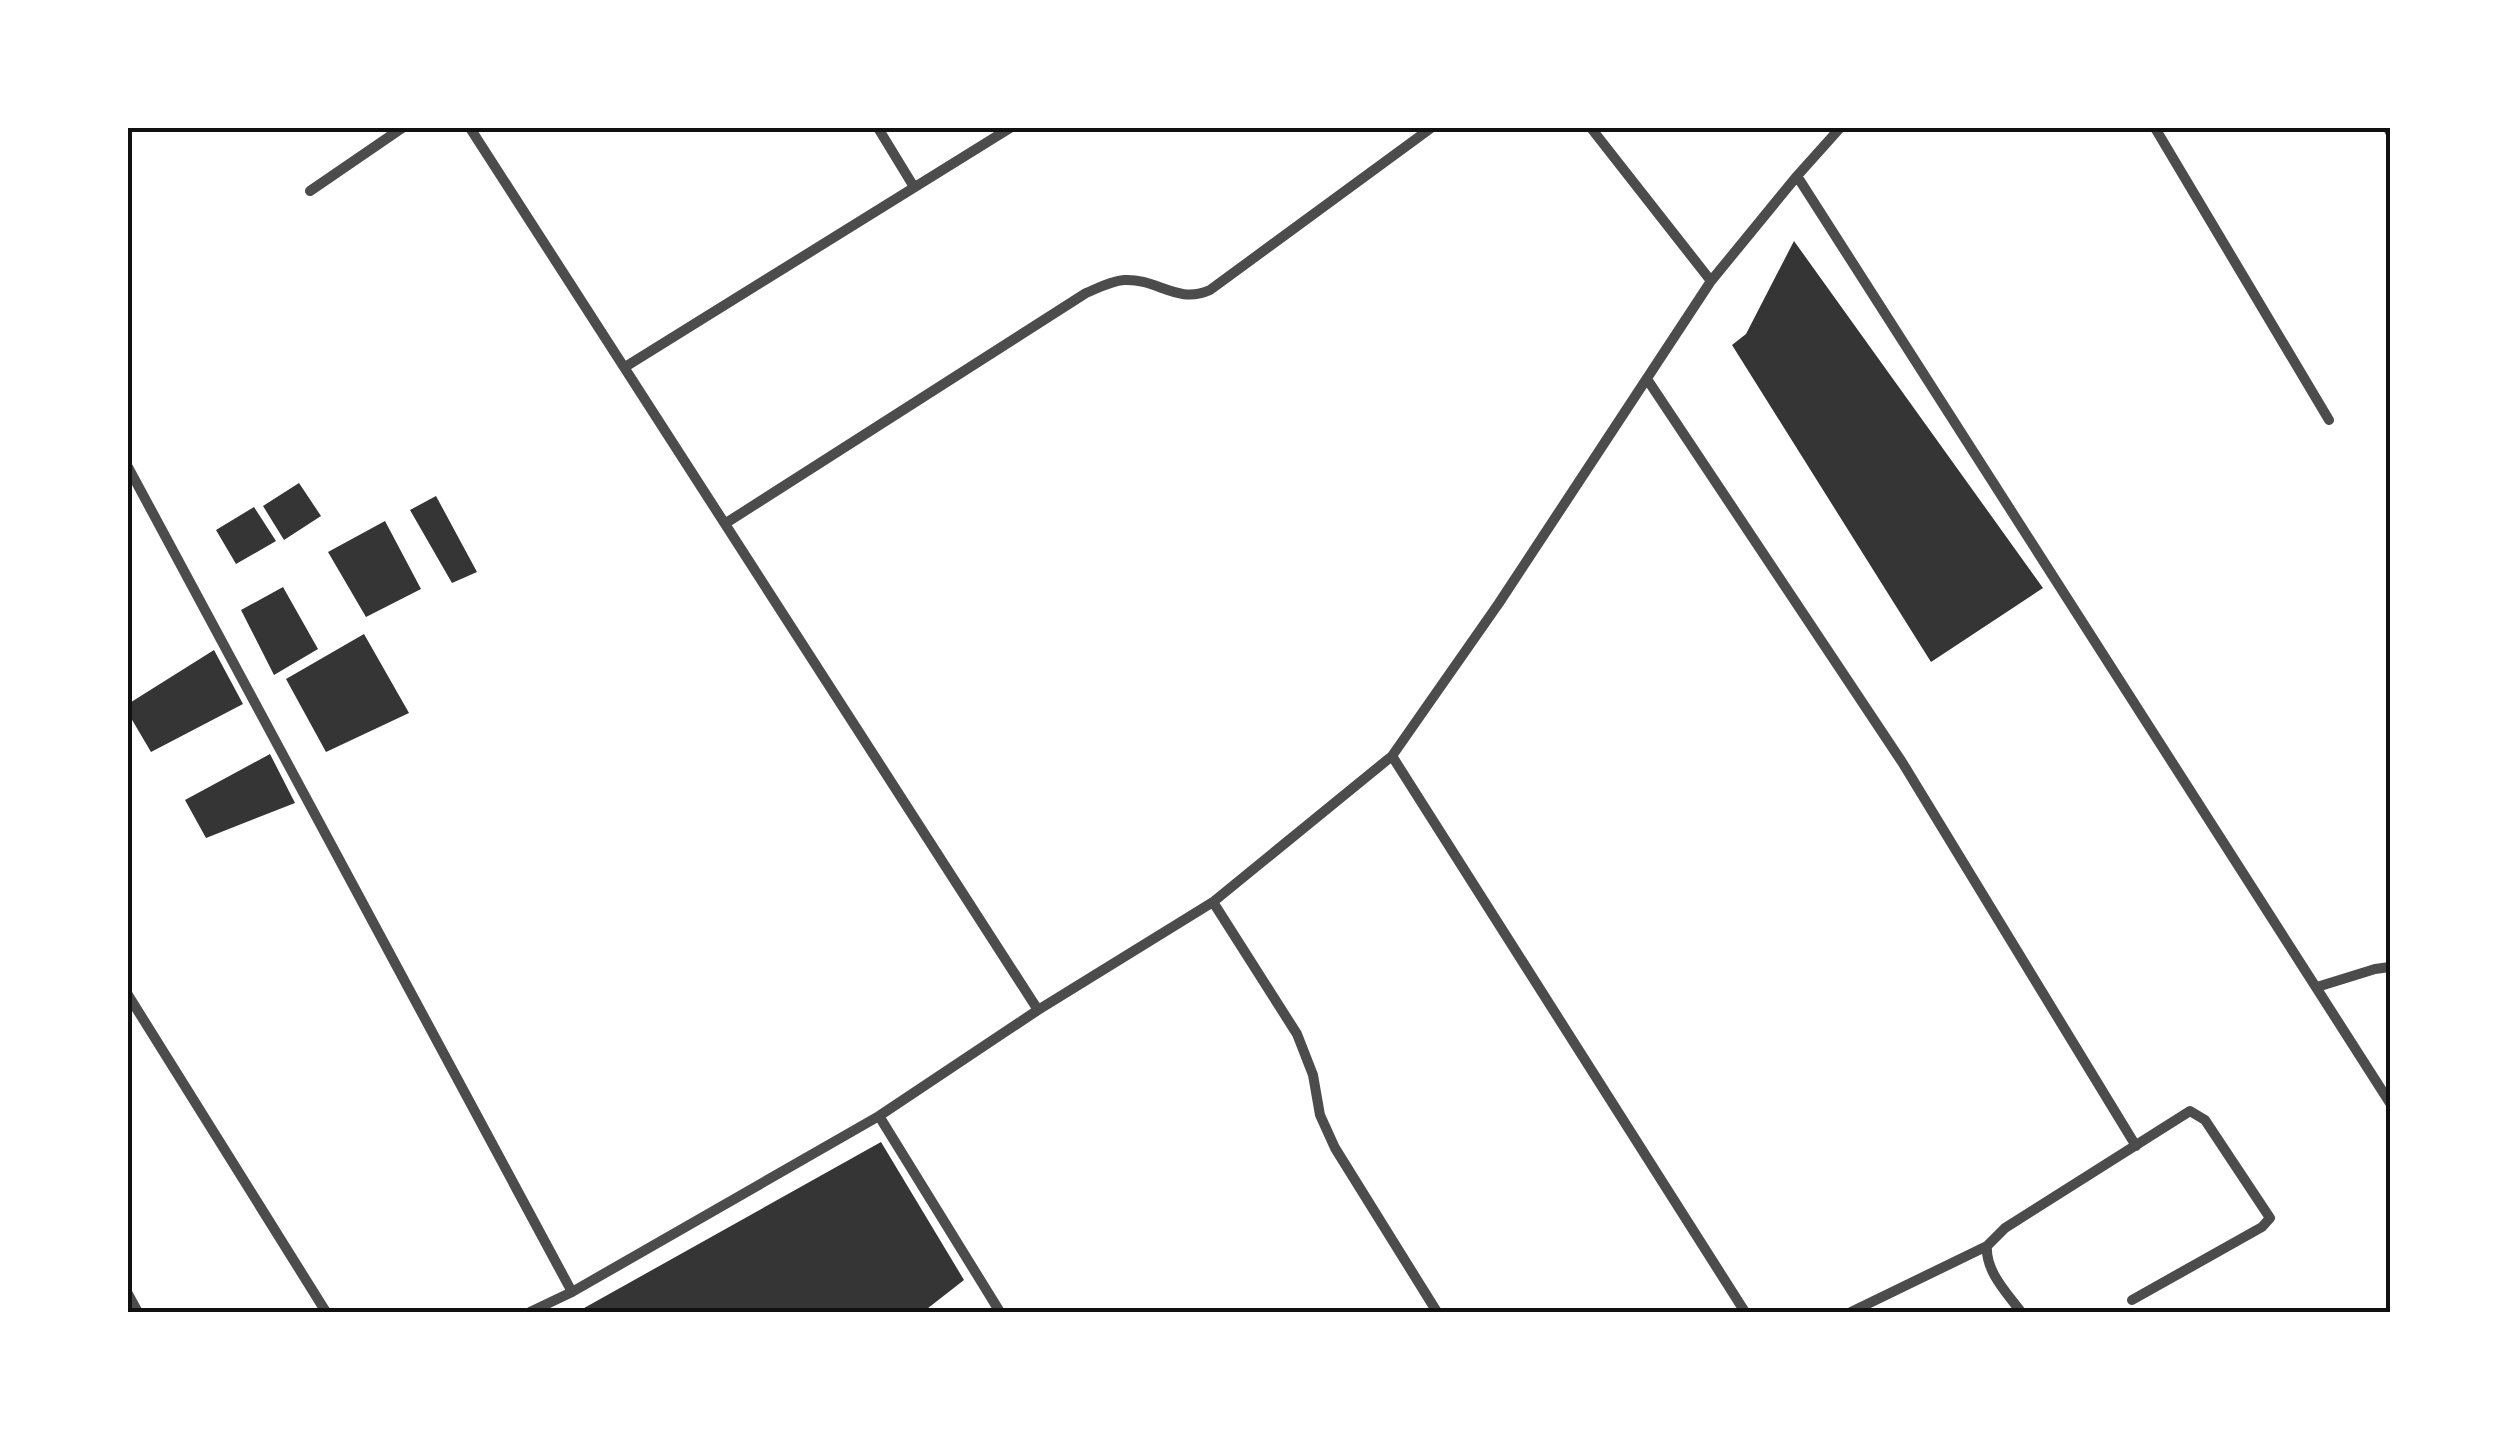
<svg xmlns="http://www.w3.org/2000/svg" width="2518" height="1440" font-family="Signika,sans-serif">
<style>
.building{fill:#353535}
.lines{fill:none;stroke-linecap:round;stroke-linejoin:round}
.service{stroke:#4c4c4c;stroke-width:8}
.minor{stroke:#4c4c4c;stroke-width:10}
.neatline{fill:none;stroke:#111;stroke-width:4}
</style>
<rect width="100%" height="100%" fill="#fff"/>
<path class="building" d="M1794,241L2043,588L1931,662L1732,345L1746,334Z
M299,483L321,516L284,540L263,506Z
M436,496L477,572L452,583L410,510Z
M254,507L276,541L236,564L216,530Z
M385,521L421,589L366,617L328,552Z
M283,587L318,649L274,675L241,610Z
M364,634L409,713L326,752L286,679Z
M214,650L243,704L151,752L128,713V704Z
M270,754L295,803L206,838L185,800Z
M881,1142L964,1280L923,1312H577Z"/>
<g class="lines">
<path class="service" d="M128,1292L139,1312"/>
<path class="minor" d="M470,128L1038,1010
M878,128L914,187
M2155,128L2329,420
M2388,128L2390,132
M1797,176L2390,1103
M310,191L402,128
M1711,281L1797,176L1840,128
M625,367L1010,128
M1647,379L1902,762L2136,1146
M128,467L572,1292
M726,523L1086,293C1098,288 1111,281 1124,280C1157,278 1177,305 1210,290L1431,128
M1392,756L1745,1312
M1213,902L1297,1034L1313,1075L1320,1115L1335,1148L1437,1312
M2317,987L2375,969L2390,967
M128,995L326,1312
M879,1116L1000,1312
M530,1312L572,1292L879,1116L1038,1010L1213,902L1392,756L1499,603L1711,281L1591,128
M1851,1312L1987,1246
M2021,1312C2007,1293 1985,1271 1987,1246L2005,1228L2190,1111L2205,1120L2270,1218L2262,1227L2132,1300"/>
</g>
<rect width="2518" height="1440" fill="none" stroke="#ffffff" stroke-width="260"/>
<rect x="130" y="130" width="2258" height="1180" class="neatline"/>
</svg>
